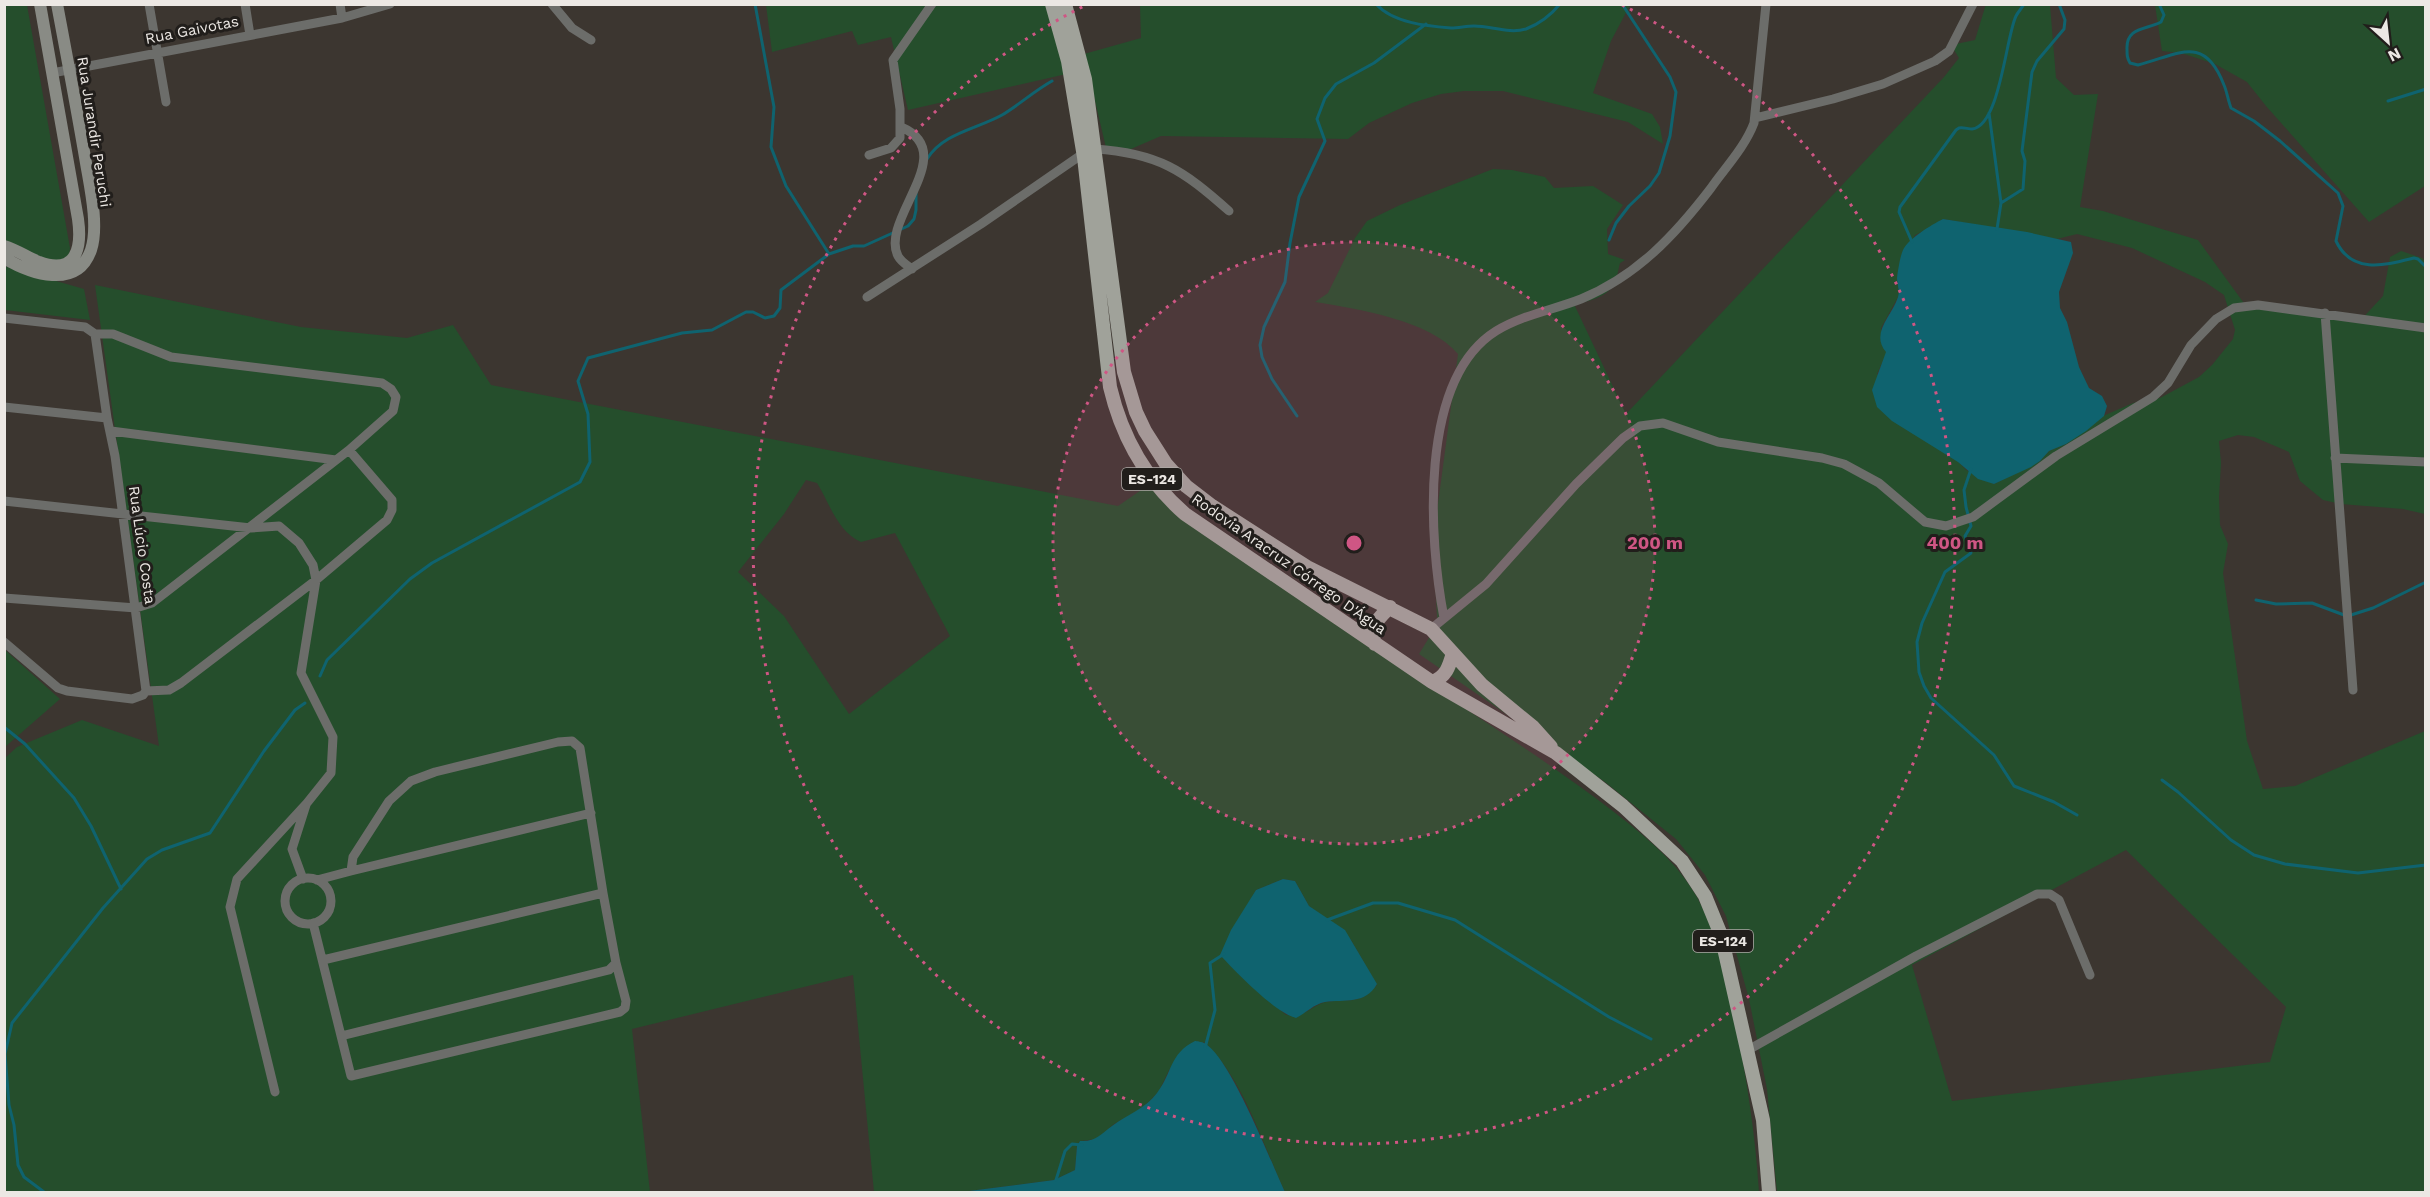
<svg xmlns="http://www.w3.org/2000/svg" width="2430" height="1197" font-family="'Work Sans',sans-serif">
<style>
.green{fill:#254e2c;fill-rule:evenodd}
.water{fill:#0f636f}
.lines{fill:none;stroke-linecap:round;stroke-linejoin:round}
.stream{stroke:#0f636f;stroke-width:3}
.street{stroke:#6c6d6a;stroke-width:9}
.secondary{stroke:#898b85;stroke-width:12}
.primary{stroke:#a0a29a;stroke-width:14}
.ring{fill:none;stroke:#cf5684;stroke-width:3;stroke-dasharray:3 6}
.labels{text-anchor:middle;stroke-width:6;stroke-linejoin:round;paint-order:stroke}
.shield{fill:#211e1b;stroke:#afaba8;stroke-width:1.5}
.shield-label{font-size:14px;font-weight:bold;fill:#ece8e4}
.street-label{font-size:15px;fill:#ece8e4;stroke:#211e1b}
.centre{fill:#cf5684;stroke:#211e1b;stroke-width:3}
.ring-label{font-size:18px;text-anchor:middle;font-weight:bold;fill:#cf5684;stroke:#211e1b;stroke-width:6;stroke-linejoin:round;paint-order:stroke}
</style>
<rect width="100%" height="100%" fill="#3c3630"/>
<path class="green" d="M1986,4L2050,5L2056,78L2074,95L2098,94L2080,207L2103,211L2198,240L2246,306L2358,323L2383,296L2390,257L2401,251L2422,258L2426,262L2425,514L2403,509L2341,504L2323,500L2300,481L2289,452L2254,437L2238,435L2219,441L2221,463L2219,497L2220,525L2228,544L2223,573L2247,741L2263,789L2295,786L2425,731V1192H1777L1767,1089L1749,999L1726,916L1705,875L1676,839L1605,782L1419,654L1435,628L1437,618L1433,541L1458,354C1430,320 1357,309 1315,302L1328,293L1355,238L1367,221L1400,205L1493,169L1512,170L1545,177L1554,188L1593,186L1623,205L1607,229L1608,254L1625,260L1620,263C1618,270 1617,280 1613,286C1605,297 1586,304 1573,302L1626,414L1944,77L1959,58L1951,45L1975,40ZM1943,219L2057,239L2077,234L2132,248L2205,282L2224,295L2235,330L2233,339L2212,365L2199,377L2160,398L2133,403L2103,416L2066,444L2049,451L2040,461L1994,484L1966,470L1877,374L1887,352L1881,328L1899,295L1897,278L1915,235L1930,228ZM2126,850L2286,1007L2270,1062L1952,1101L1912,965Z
M4,5H27L70,248L69,257L59,266L5,249Z
M766,5H1050L1071,73L908,110L891,37L858,45L852,31L772,52Z
M1140,5H1630L1611,41L1593,93L1652,114L1660,127L1663,144L1628,122L1503,91H1464L1441,94L1412,103L1369,123L1348,139L1161,136L1124,152H1107L1084,54L1141,38Z
M2155,5H2425V186L2369,222L2266,106L2247,82L2215,64L2181,53L2162,51Z
M4,266L84,289L90,320L5,310Z
M95,285L301,327L407,338L453,325L491,385L1118,506L1150,484C1251,556 1351,631 1454,701C1508,737 1562,772 1614,812C1646,837 1676,861 1697,897C1715,930 1724,969 1732,1005C1745,1068 1755,1129 1759,1192H1285C1263,1145 1243,1077 1204,1042L1169,1070L1159,1091L1143,1108L1114,1124L1097,1139L1080,1141L1077,1146L1075,1170L1054,1180L961,1192H874L853,975L632,1029L650,1192H5V758L17,747L82,720L159,746ZM806,480L817,483C830,504 837,531 861,542L895,533L950,636L849,714L784,616L738,572L784,514ZM1283,879L1295,881L1309,906L1351,940L1377,985C1359,1006 1350,998 1326,1002C1316,1004 1309,1012 1301,1014C1297,1016 1291,1015 1286,1015L1245,980L1221,955L1256,890Z
M5,650L60,699L5,747Z"/>
<path class="water" d="M1943,219L2027,232L2071,242L2073,253L2059,292L2060,308L2067,322L2079,367L2089,388L2102,396L2107,406L2104,416L2086,431L2066,444L2049,451L2040,461L2031,467L1994,484L1978,479L1958,462L1892,421L1877,407L1872,390L1886,352C1870,333 1892,316 1898,297C1900,291 1897,284 1897,278C1898,270 1900,257 1903,250C1908,239 1931,225 1943,219Z
M1283,879L1295,881L1309,906L1345,930L1377,984C1365,1005 1345,999 1325,1002C1314,1004 1306,1013 1296,1018C1273,1011 1237,973 1220,955L1231,930L1256,890Z
M1195,1041C1196,1041 1203,1042 1204,1043C1230,1056 1271,1162 1285,1192H961L1054,1180L1075,1170L1077,1146L1080,1141C1096,1142 1101,1134 1112,1126C1128,1114 1145,1109 1157,1093C1173,1072 1169,1054 1195,1041Z"/>
<g class="lines">
<path class="stream" d="M755,4L774,107L771,147L786,186L829,254
M1376,4C1393,23 1427,26 1451,28C1459,28 1466,26 1474,26C1491,26 1509,34 1526,29C1539,24 1551,15 1560,4
M2159,4L2164,15L2161,22C2146,30 2126,27 2127,49C2127,55 2127,58 2130,63L2138,65C2178,55 2204,33 2224,85C2227,92 2228,100 2231,108L2254,121L2280,141L2338,193L2343,206L2336,241C2352,275 2386,265 2414,258L2418,259L2426,267
M2388,101L2426,89
M1989,113L2001,203L1997,229
M927,159C943,133 977,129 1002,115C1019,105 1034,91 1052,81
M2001,203L2023,189L2025,161L2022,151L2032,72L2037,61L2064,29L2065,20L2059,4
M1609,240L1616,223L1629,206L1650,186L1659,173L1670,136L1676,92L1670,77L1622,4
M1912,242L1899,212L1900,207L1956,130L1959,128C1963,127 1968,129 1972,129C2000,126 2006,36 2016,16C2018,12 2022,8 2024,4
M1297,416L1272,379L1262,357L1260,345L1264,327L1285,282L1290,243L1299,197L1325,141L1317,119L1325,98L1336,84L1374,63L1426,24
M1971,469L1964,490L1966,507L1971,526L1965,536L1971,553L1945,572L1922,623L1917,642L1919,672L1924,686L1931,698L1994,755L2014,786L2054,802L2077,815
M2256,600L2276,604L2312,603L2344,615H2351L2373,608L2426,582
M320,676L327,660L410,579L432,563L580,482L590,462L588,414L578,381L588,358L682,333L712,330L746,312H753L765,318L774,316L780,308L781,290L829,254L853,246H864L908,226L914,219L916,210V193
M4,727L25,744L74,798L91,826L121,889
M2162,780L2178,792L2231,840L2254,855L2285,864L2358,873L2426,865
M1327,920L1373,903H1398L1455,920L1609,1017L1651,1039
M1205,1048L1215,1010L1210,963L1224,954
M1056,1180L1065,1151L1072,1144L1082,1145
M44,1192L24,1177L18,1165L14,1125L9,1105L5,1054L12,1023L103,908L147,859L162,850L210,833L264,751L295,710L305,703"/>
<path class="street" d="M149,4L166,102
M245,4L250,35
M340,4L342,18
M552,4L572,28L591,40
M52,73L342,18L390,4
M1755,118L1833,99L1883,84L1935,61L1949,51L1973,4
M901,127C962,153 879,219 898,256C901,262 907,265 912,269
M1095,149C1158,153 1183,170 1229,211
M869,155L891,148L900,138V109L893,60L932,4
M867,297L981,224L1084,153
M2325,313L2353,690
M4,318L85,327L95,334L107,418L115,456L146,691L143,695L132,699L67,691L58,688L4,642
M4,407L107,418
M111,431L336,460
M2335,458L2426,462
M4,501L251,528L279,526L299,543L313,565L316,580L301,673L333,737L331,773L307,803L237,879L230,907L275,1092
M4,598L136,608L152,603L349,450L393,411L396,397L391,389L382,383L171,357L113,334H95
M1444,618C1429,540 1418,380 1496,331C1522,315 1553,310 1581,299C1637,276 1675,235 1711,188C1725,168 1745,147 1754,123L1766,4
M1431,629L1486,584L1576,484L1623,438L1640,426L1663,423L1718,442L1822,458L1844,464L1879,483L1925,522L1946,526L1973,517L2056,456L2153,397L2168,383L2191,345L2216,319L2234,308L2258,305L2426,328
M146,691L169,690L181,683L316,580L387,520L392,510V500L349,450
M591,813L351,871L353,857L389,801L411,781L435,772L558,742L572,741L580,748L603,893
M285 901a23 23 0 1 1 46 0a23 23 0 1 1-46 0Z
M303,879L292,849L306,805
M317,880L351,871
M313,923L351,1076L620,1012L625,1008L626,1001L616,963
M323,960L603,893L616,963L609,970L341,1036
M1748,1050L1916,956L2037,894H2050L2059,900L2090,975"/>
<path class="secondary" d="M4,246C17,250 27,257 39,262C77,276 82,247 78,219L40,4
M4,258C31,274 77,290 91,250C99,226 90,187 86,163C77,110 67,57 57,4"/>
<path class="primary" d="M1052,4L1068,61L1084,157L1110,387C1122,438 1146,480 1185,514L1432,682L1556,753L1623,806L1682,861L1705,896L1721,935L1763,1120L1769,1192
M1065,4L1085,79L1124,372L1136,412L1145,431L1166,464L1186,486L1212,506L1307,567L1431,629L1482,685L1533,727L1551,747
M1375,644C1369,626 1378,619 1390,607
M1432,682C1446,677 1449,667 1453,653"/>
</g>
<circle cx="1354" cy="543" r="301" fill="#cf5684" fill-opacity=".12"/>
<g class="ring">
<circle cx="1354" cy="543" r="301"/>
<path d="M1622 5A601 601 0 1 1 1086 5"/>
</g>
<g class="labels">
<g class="shield">
<rect x="1122" y="468" width="60" height="22" rx="4.5"/>
<rect x="1693" y="930" width="60" height="22" rx="4.5"/>
</g>
<g class="shield-label">
<text x="1152" y="484">ES-124</text>
<text x="1723" y="946">ES-124</text>
</g>
<g class="street-label">
<text transform="translate(192 30) rotate(-11)" y="5">Rua Gaivotas</text>
<text transform="translate(94 132) rotate(81)" y="5">Rua Jurandir Peruchi</text>
<text transform="translate(142 545) rotate(82)" y="5">Rua Lúcio Costa</text>
<text transform="translate(1289 564) rotate(35)" y="5">Rodovia Aracruz Córrego D'Água</text>
</g>
</g>
<circle cx="1354" cy="543" r="9" class="centre"/>
<g class="ring-label">
<text x="1655" y="549">200 m</text>
<text x="1955" y="549">400 m</text>
</g>
<rect width="2430" height="1197" fill="none" stroke="#ece8e4" stroke-width="12"/>
<g transform="translate(2388 42) rotate(153)" stroke="#211e1b" stroke-width="4.5" paint-order="stroke">
<path d="M0-4.5L10 22L0 15L-10 22Z" fill="#ece8e4"/>
<text y="-9" font-size="16" font-weight="bold" text-anchor="middle" fill="#ece8e4">N</text>
</g>
</svg>
